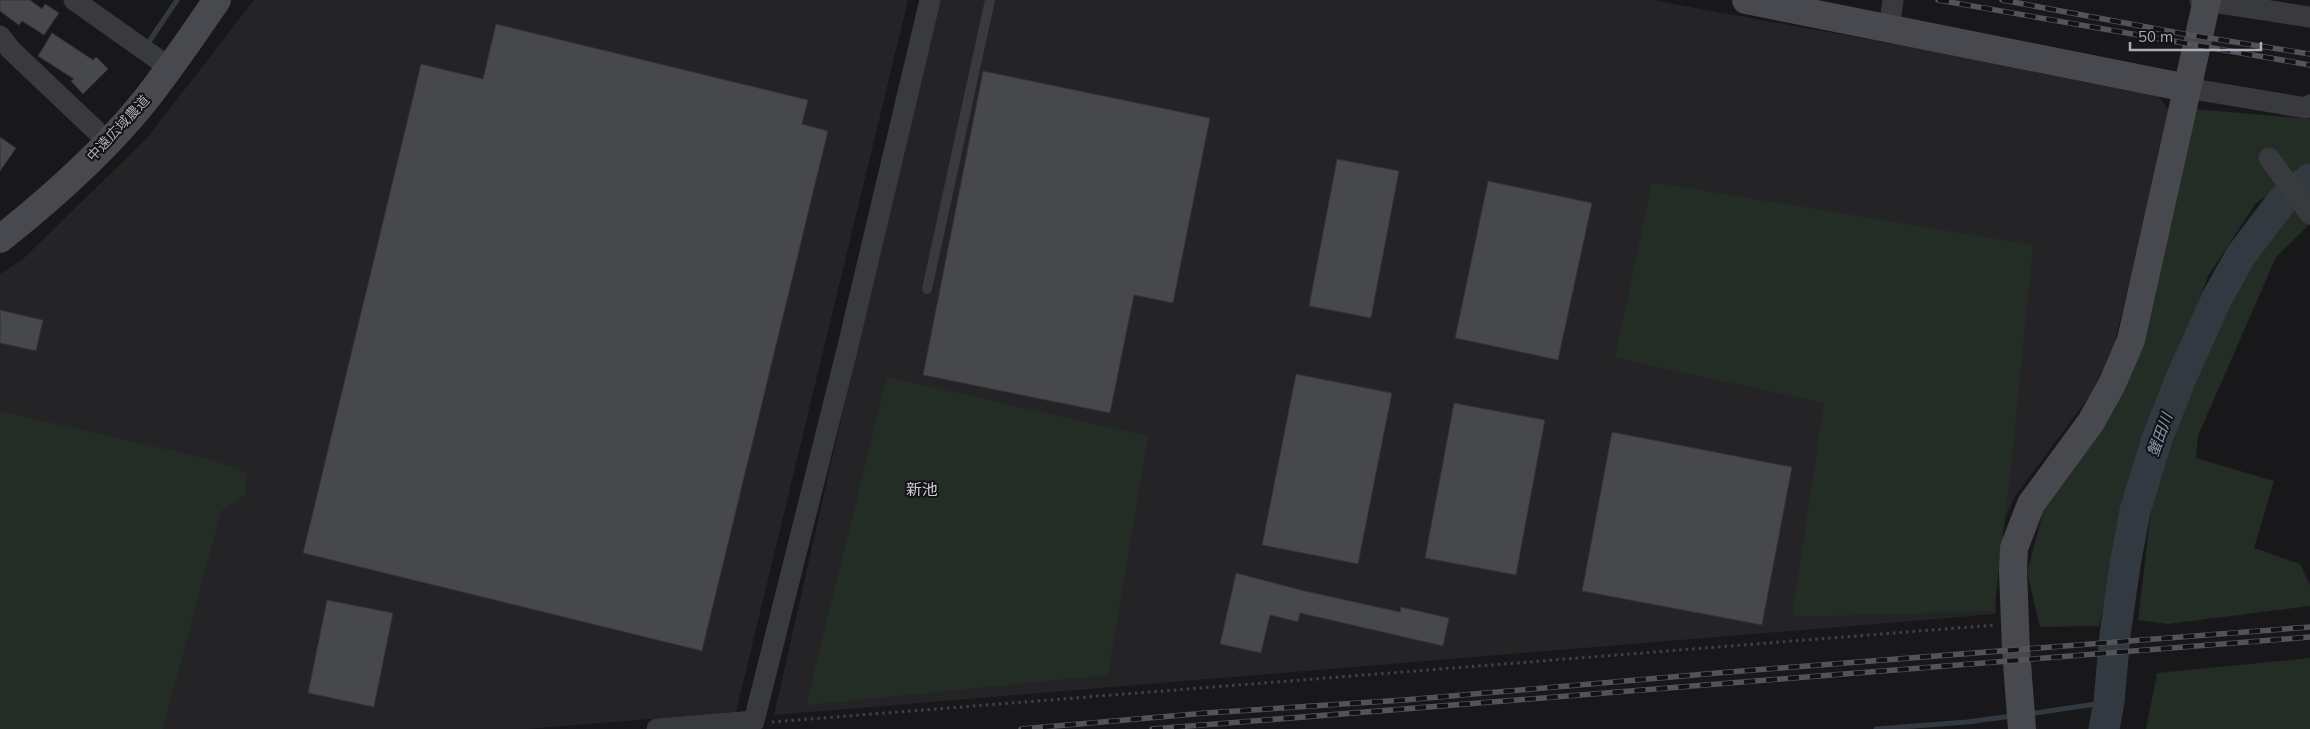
<svg xmlns="http://www.w3.org/2000/svg" width="2310" height="729" font-family="Mulish,'Noto Sans JP',sans-serif">
<style>
.built{fill:#242427}
.green{fill:#242c26}
.lines{fill:none;stroke-linecap:round;stroke-linejoin:round}
.stream{stroke:#333941;stroke-width:5}
.river{stroke:#333941;stroke-width:31}
.building{fill:#47484c;stroke:#333235}
.path{stroke:#404145;stroke-width:3;stroke-dasharray:2.5 4;stroke-linecap:butt}
.lane{stroke:#393a3e;stroke-width:10}
.street{stroke:#393a3e;stroke-width:21}
.secondary{stroke:#48494e;stroke-width:28}
.rail-casing{stroke:#535459;stroke-width:5.5}
.rail{stroke:#131315;stroke-width:4;stroke-dasharray:11;stroke-linecap:butt}
.labels{text-anchor:middle;stroke-width:4;stroke-linejoin:round;paint-order:stroke}
.street-label{font-size:14px;fill:#acaeb8;stroke:#131315}
.water-label{font-size:15px;font-style:italic;fill:#8798af;stroke:#131315}
.quarter-label{font-size:16px;fill:#ccced4;stroke:#131315}
</style>
<rect width="100%" height="100%" fill="#18181a"/>
<path class="built" d="M254,0H908L736,712L527,729H0V274L23,259L147,138Z
M936,0H1652L2155,92L2171,113L2114,345L2090,395L2015,496L1998,535L1995,569L1996,614L774,715Z"/>
<path class="green" d="M2182,108L2310,119V167L2256,203L2208,276L2187,334L2142,441L2099,626L2040,627L2027,572L2053,475L2125,354Z
M1652,182L2033,245L2010,476L1994,611L1792,617L1824,403L1615,358Z
M2310,192V224L2276,257L2198,436L2196,458L2274,481L2254,548L2300,564L2310,585V606L2168,624L2138,620L2155,476L2226,300L2268,231L2299,199Z
M887,377L1148,436L1108,675L806,705Z
M0,411L213,460L246,473L245,495L221,511L163,729H0Z
M2310,658V729H2146L2157,673Z"/>
<g class="lines">
<path class="stream" d="M146,46L177,0
M2028,714L2109,702
M1876,729L1967,722L2012,716"/>
<path class="river" d="M2104,729L2109,702L2115,635L2125,565L2135,511L2157,439L2181,378L2217,298L2241,255L2282,201L2310,179"/>
</g>
<path class="building" d="M0,0H30L42,9L45,4L59,13L44,35L22,21L19,25L0,11Z
M496,24L808,100L802,124L828,131L702,651L303,553L421,64L483,79Z
M52,33L93,60L96,57L108,69L83,94L71,81L74,79L38,56Z
M983,71L1210,118L1173,303L1134,295L1110,413L923,375Z
M0,137L16,148L0,171Z
M1337,159L1399,171L1371,318L1309,306Z
M1488,181L1592,203L1558,360L1455,338Z
M0,310L43,320L36,351L0,343Z
M1296,374L1392,393L1358,564L1262,545Z
M1454,403L1545,420L1516,575L1425,558Z
M1612,432L1792,467L1762,625L1582,591Z
M1236,573L1305,591L1400,612L1401,607L1449,618L1443,646L1300,613L1298,622L1270,615L1261,653L1220,644Z
M327,600L393,613L374,707L308,693Z"/>
<g class="lines">
<path class="path" d="M772,722L1995,625"/>
<path class="lane" d="M927,289L990,0"/>
<path class="street" d="M74,0L170,68
M2200,0L2310,17
M1889,29L1893,0
M0,36L11,50L107,141
M2187,88L2306,108L2310,105
M2269,158L2310,214
M657,729L754,721L847,350L930,0"/>
<path class="secondary" d="M1746,0L2187,88
M0,239C56,195 121,136 162,78C181,53 199,26 217,0
M2022,729L2016,650L2013,571L2014,548L2031,504L2091,422L2112,384L2131,340L2207,0"/>
<defs>
<path id="rail" d="M1938,0L2310,65
M2002,0L2184,34L2310,54
M1021,729L1206,713L1404,700L1729,672L2310,627
M1152,729L2310,637"/>
</defs>
<use href="#rail" class="rail-casing"/>
<use href="#rail" class="rail"/>
</g>
<g class="labels">
<g class="street-label">
<text transform="translate(118 128) rotate(-47)" y="5">中遠広域農道</text>
</g>
<g class="water-label">
<text transform="translate(2160 435) rotate(-70)" y="5">蟹田川</text>
</g>
<g class="quarter-label">
<text x="922" y="495">新池</text>
</g>
</g>
<path d="M2130 42v8h131v-8" fill="none" stroke="#acaeb8" stroke-width="2.5"/>
<text x="2138" y="42" font-size="15" fill="#acaeb8" stroke="#131315" stroke-width="4" paint-order="stroke">50 m</text>
</svg>
